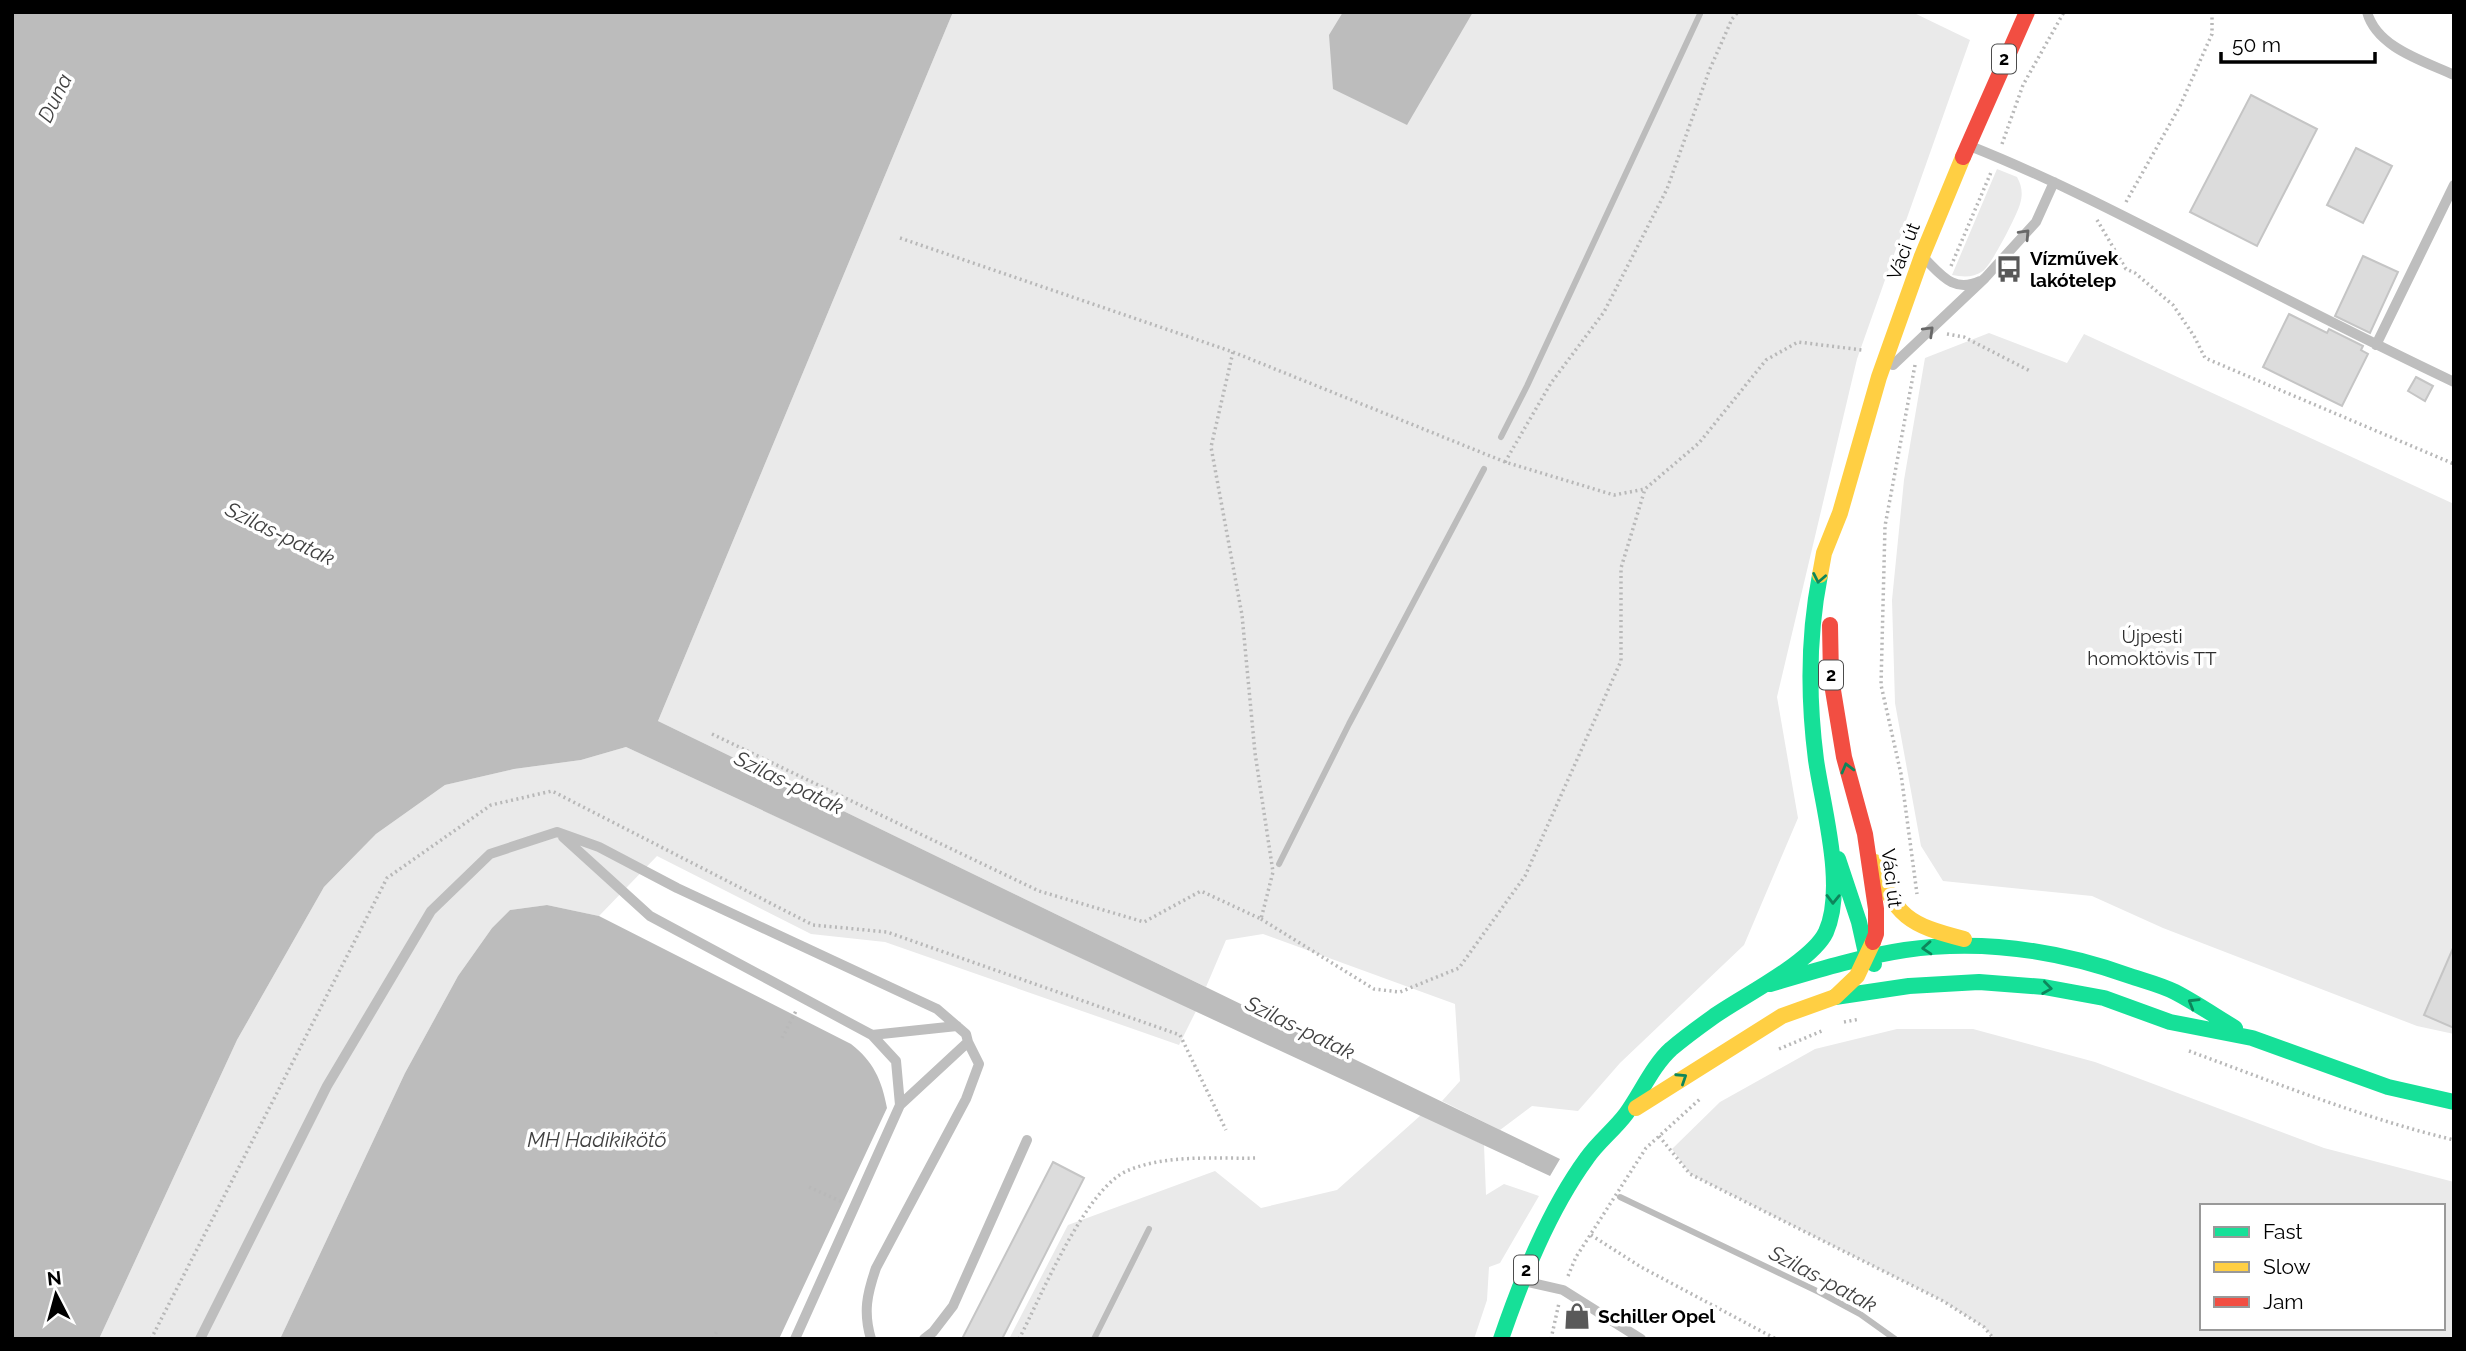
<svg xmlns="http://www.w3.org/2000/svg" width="2466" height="1351" font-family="Raleway,sans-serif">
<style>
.green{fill:#eaeaea;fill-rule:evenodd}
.water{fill:#bcbcbc}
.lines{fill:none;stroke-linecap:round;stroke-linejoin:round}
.stream{stroke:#bcbcbc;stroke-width:6}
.building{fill:#dcdcdc;stroke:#c5c5c5;stroke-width:2}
.path{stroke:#b8b8b8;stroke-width:3.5;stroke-dasharray:2 3.5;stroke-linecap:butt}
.lane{stroke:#bebebe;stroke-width:10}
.fast{stroke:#16e098;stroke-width:16}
.slow{stroke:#ffcf43;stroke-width:16}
.jam{stroke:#f24e42;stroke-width:16}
.oneway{stroke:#686868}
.oneway2{stroke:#0d865b}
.labels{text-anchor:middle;stroke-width:7;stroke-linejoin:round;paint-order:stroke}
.shield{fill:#fff;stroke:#4c4c4c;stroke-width:2}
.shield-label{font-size:18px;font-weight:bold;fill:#000}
.street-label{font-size:19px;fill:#000;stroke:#fff}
.poi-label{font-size:19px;font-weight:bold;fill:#000;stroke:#fff;text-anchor:start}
.park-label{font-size:19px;fill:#2f2f2f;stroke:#fff}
.water-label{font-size:21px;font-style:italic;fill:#404040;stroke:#fff}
</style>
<rect width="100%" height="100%" fill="#fff"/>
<path class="green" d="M953,12H1912L1970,40L1857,359L1777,697L1798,818L1744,945L1620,1063L1578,1111L1532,1106L1500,1130L1442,1101L1460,1081L1455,1004L1263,934L1226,940L1206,987L658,721Z
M1997,169L2017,177C2022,186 2023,194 2020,204C2017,215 1992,264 1983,271C1973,278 1963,277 1952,275Z
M1989,333L2067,363L2084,334L2454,504V1034L2417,1026L2163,928L2092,896L1943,881L1921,846L1895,703L1892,600L1904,480L1925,358Z
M626,747L1196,1011L1179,1045L885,942L811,934L657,856L599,916L547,905L510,910L492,928L458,976L405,1073L280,1339H99L237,1040L324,887L376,834L445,785L514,769L581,760Z
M1897,1029H1973L2095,1062L2324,1148L2454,1182V1339H1994L1984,1327L1943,1301L1690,1174L1672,1149L1720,1102L1815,1049ZM2202,1206H2443V1328H2202Z
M1421,1115L1484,1145L1486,1195L1504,1184L1539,1196L1500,1263L1489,1267L1487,1300L1474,1339H1009L1068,1225L1215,1171L1261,1208L1337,1190Z"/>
<path class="water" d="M12,12H953L658,721L1560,1159L1550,1176L626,747L581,760L514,769L445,785L376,834L324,887L237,1040L99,1339H12Z
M1343,12H1473L1407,125L1333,89L1329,35Z
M547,905L599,916L851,1044C873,1061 882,1080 887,1108L779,1339H280L405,1073L458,976L492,928L510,910Z"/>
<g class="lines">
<path class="stream" d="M1501,437L1527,386L1700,14
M1279,864L1349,724L1484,469
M1620,1197L1819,1292L1860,1314L1895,1339
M1094,1339L1149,1229"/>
</g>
<path class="building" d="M2251,95L2317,129L2257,246L2190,212Z
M2356,148L2392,166L2363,223L2327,205Z
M2363,256L2398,272L2370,333L2335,316Z
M2289,314L2327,333L2329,329L2363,346L2361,350L2368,354L2342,406L2263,367Z
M2416,377L2433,386L2425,401L2408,391Z
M2454,946V1028L2424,1015Z
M1053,1162L1084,1178L1002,1339H962Z"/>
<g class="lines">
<path class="path" d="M2002,144L2023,85L2064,12
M2126,202L2180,106L2212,34V12
M2097,220L2126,269L2135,273L2173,305L2194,336L2205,358L2454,464
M900,238L1233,352L1505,462L1614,495L1645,489L1699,443L1766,360L1798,342L1862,350
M1951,266L1992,170
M1947,334L1964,337L2030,371
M1915,365L1885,526L1881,685L1901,774L1917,894
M1505,462L1551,383L1604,312L1667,189L1709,71L1732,19L1738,12
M712,734L1039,891L1144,922L1201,891L1261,919L1273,872L1255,753L1242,615L1211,447L1233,352
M1261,919L1374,989L1400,992L1459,968L1525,876L1621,661V568L1645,489
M1844,1022L1860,1019
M782,1038L797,1009
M1779,1049L1824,1030
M2189,1051C2276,1083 2363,1118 2454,1140
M1659,1136L1690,1174L1943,1301L1984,1327L1994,1339
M809,1187L842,1202
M1591,1235L1641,1267L1776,1339
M1568,1276L1576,1257L1646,1148L1700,1099
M151,1339L387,878L491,805L552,791L813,925L887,932L1180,1035L1226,1130
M713,1339L717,1331
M1019,1339C1041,1297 1086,1186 1129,1170C1169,1154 1215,1159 1258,1158
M1551,1339L1559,1303"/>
<path class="lane" d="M2367,12C2377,48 2424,61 2454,75
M1970,146C2048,177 2122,215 2196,253C2282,297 2367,341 2454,382
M1925,259C1942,276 1954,293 1980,281
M2376,345L2454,185
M1893,365L1985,278L2036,222L2054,182
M563,837L650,916L872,1035L896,1061L900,1105L795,1339
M872,1035L957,1026
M900,1105L968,1042
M1524,1281L1563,1290L1641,1339
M200,1339L327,1086L431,911L490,854L557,832L599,847L677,888L937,1009L966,1034L968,1042L979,1064L966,1099L876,1268C867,1294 863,1312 871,1339
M924,1339L933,1332L953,1306L1027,1140"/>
<path class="fast" d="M1838,859L1859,922L1867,958L1874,964
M1770,984C1814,971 1859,957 1905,950C1982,939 2057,950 2130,976C2145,981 2161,985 2175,992C2196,1003 2215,1016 2235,1028
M1835,997L1909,986L1979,982L2044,987L2104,998L2170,1022L2252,1038L2388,1087L2454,1102
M1501,1339C1522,1278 1549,1210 1587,1158C1598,1142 1614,1130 1626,1114C1640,1095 1653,1065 1671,1049C1684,1038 1699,1027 1713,1017C1741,997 1812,962 1826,932C1846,887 1823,808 1816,760C1808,698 1808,636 1820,575"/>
<path class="slow" d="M1820,575L1824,553L1840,513L1879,377L1922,256L1963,157
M1875,862C1895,917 1909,925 1964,939
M1636,1108L1782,1016L1835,997L1857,976L1873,942"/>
<path class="jam" d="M1963,157L2027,12
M1830,625L1831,678L1844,757L1865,834L1876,909V934L1873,942"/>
</g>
<defs><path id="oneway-chevron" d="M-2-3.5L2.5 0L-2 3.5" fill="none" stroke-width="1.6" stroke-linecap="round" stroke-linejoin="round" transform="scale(1.75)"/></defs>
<g class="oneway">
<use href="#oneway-chevron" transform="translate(2025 234) rotate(-47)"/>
<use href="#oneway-chevron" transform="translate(1929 331) rotate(-44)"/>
</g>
<g class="oneway2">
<use href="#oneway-chevron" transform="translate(1819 578) rotate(101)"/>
<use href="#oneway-chevron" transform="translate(1847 768) rotate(-105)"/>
<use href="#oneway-chevron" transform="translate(1833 899) rotate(91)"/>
<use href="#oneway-chevron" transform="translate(1927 948) rotate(176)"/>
<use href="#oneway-chevron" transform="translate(2047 988) rotate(8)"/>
<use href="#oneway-chevron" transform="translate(2193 1003) rotate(-149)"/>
<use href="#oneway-chevron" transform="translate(1682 1078) rotate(-33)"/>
</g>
<defs>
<symbol id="bus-bare" viewBox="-9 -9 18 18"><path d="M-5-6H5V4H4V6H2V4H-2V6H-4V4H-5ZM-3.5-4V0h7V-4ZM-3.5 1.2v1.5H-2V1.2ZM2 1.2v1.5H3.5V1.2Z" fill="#595959" stroke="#fff" stroke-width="2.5" paint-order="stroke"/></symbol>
<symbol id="shop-bare" viewBox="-9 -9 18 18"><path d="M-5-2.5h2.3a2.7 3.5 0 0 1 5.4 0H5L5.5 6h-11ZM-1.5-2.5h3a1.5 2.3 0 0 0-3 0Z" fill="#595959" stroke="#fff" stroke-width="2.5" paint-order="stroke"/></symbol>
</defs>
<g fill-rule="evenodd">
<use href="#bus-bare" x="1990" y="250" width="38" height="38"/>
<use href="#shop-bare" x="1558" y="1297" width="38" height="38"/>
</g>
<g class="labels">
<g class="shield">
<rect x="1992" y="44.5" width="24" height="29" rx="5"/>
<rect x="1819" y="660.5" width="24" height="29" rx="5"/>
<rect x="1514" y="1255.5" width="24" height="29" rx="5"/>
</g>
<g class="shield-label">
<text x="2004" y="65">2</text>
<text x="1831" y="681">2</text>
<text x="1526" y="1276">2</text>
</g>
<g class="street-label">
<text transform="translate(1903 251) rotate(-69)" y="7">Váci út</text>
<text transform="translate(1892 878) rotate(83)" y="7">Váci út</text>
</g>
<g class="poi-label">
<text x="2030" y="265">Vízművek<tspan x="2030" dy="22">lakótelep</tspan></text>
<text x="1598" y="1323">Schiller Opel</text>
</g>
<g class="park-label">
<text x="2152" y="643">Újpesti<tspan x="2152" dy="22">homoktövis TT</tspan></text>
</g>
<g class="water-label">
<text transform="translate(55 98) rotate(-64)" y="7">Duna</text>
<text transform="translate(280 534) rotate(26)" y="7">Szilas-patak</text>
<text transform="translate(789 783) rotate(26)" y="7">Szilas-patak</text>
<text transform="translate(1300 1028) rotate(26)" y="7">Szilas-patak</text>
<text x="597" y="1147">MH Hadikikötő</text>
<text transform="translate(1823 1279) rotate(28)" y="7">Szilas-patak</text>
</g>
</g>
<rect width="2466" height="1351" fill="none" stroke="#000000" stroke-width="28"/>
<rect x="2200" y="1204" width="245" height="126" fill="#ffffff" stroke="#999999" stroke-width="2"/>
<rect x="2214" y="1227" width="35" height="10" fill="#16e098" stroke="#999999" stroke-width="2"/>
<text x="2263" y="1239" font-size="21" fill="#000000">Fast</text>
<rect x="2214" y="1262" width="35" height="10" fill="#ffcf43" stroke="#999999" stroke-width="2"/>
<text x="2263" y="1274" font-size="21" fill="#000000">Slow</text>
<rect x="2214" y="1297" width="35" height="10" fill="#f24e42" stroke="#999999" stroke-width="2"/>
<text x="2263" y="1309" font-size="21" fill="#000000">Jam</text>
<g transform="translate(56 1295) rotate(354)" stroke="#ffffff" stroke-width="5" paint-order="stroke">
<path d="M0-5L12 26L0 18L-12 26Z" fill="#000000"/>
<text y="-10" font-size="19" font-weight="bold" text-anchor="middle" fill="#000000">N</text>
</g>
<path d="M2221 52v10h154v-10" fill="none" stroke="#000000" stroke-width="3.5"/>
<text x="2232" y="52" font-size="21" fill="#000000" stroke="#ffffff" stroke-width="5" paint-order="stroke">50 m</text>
</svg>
